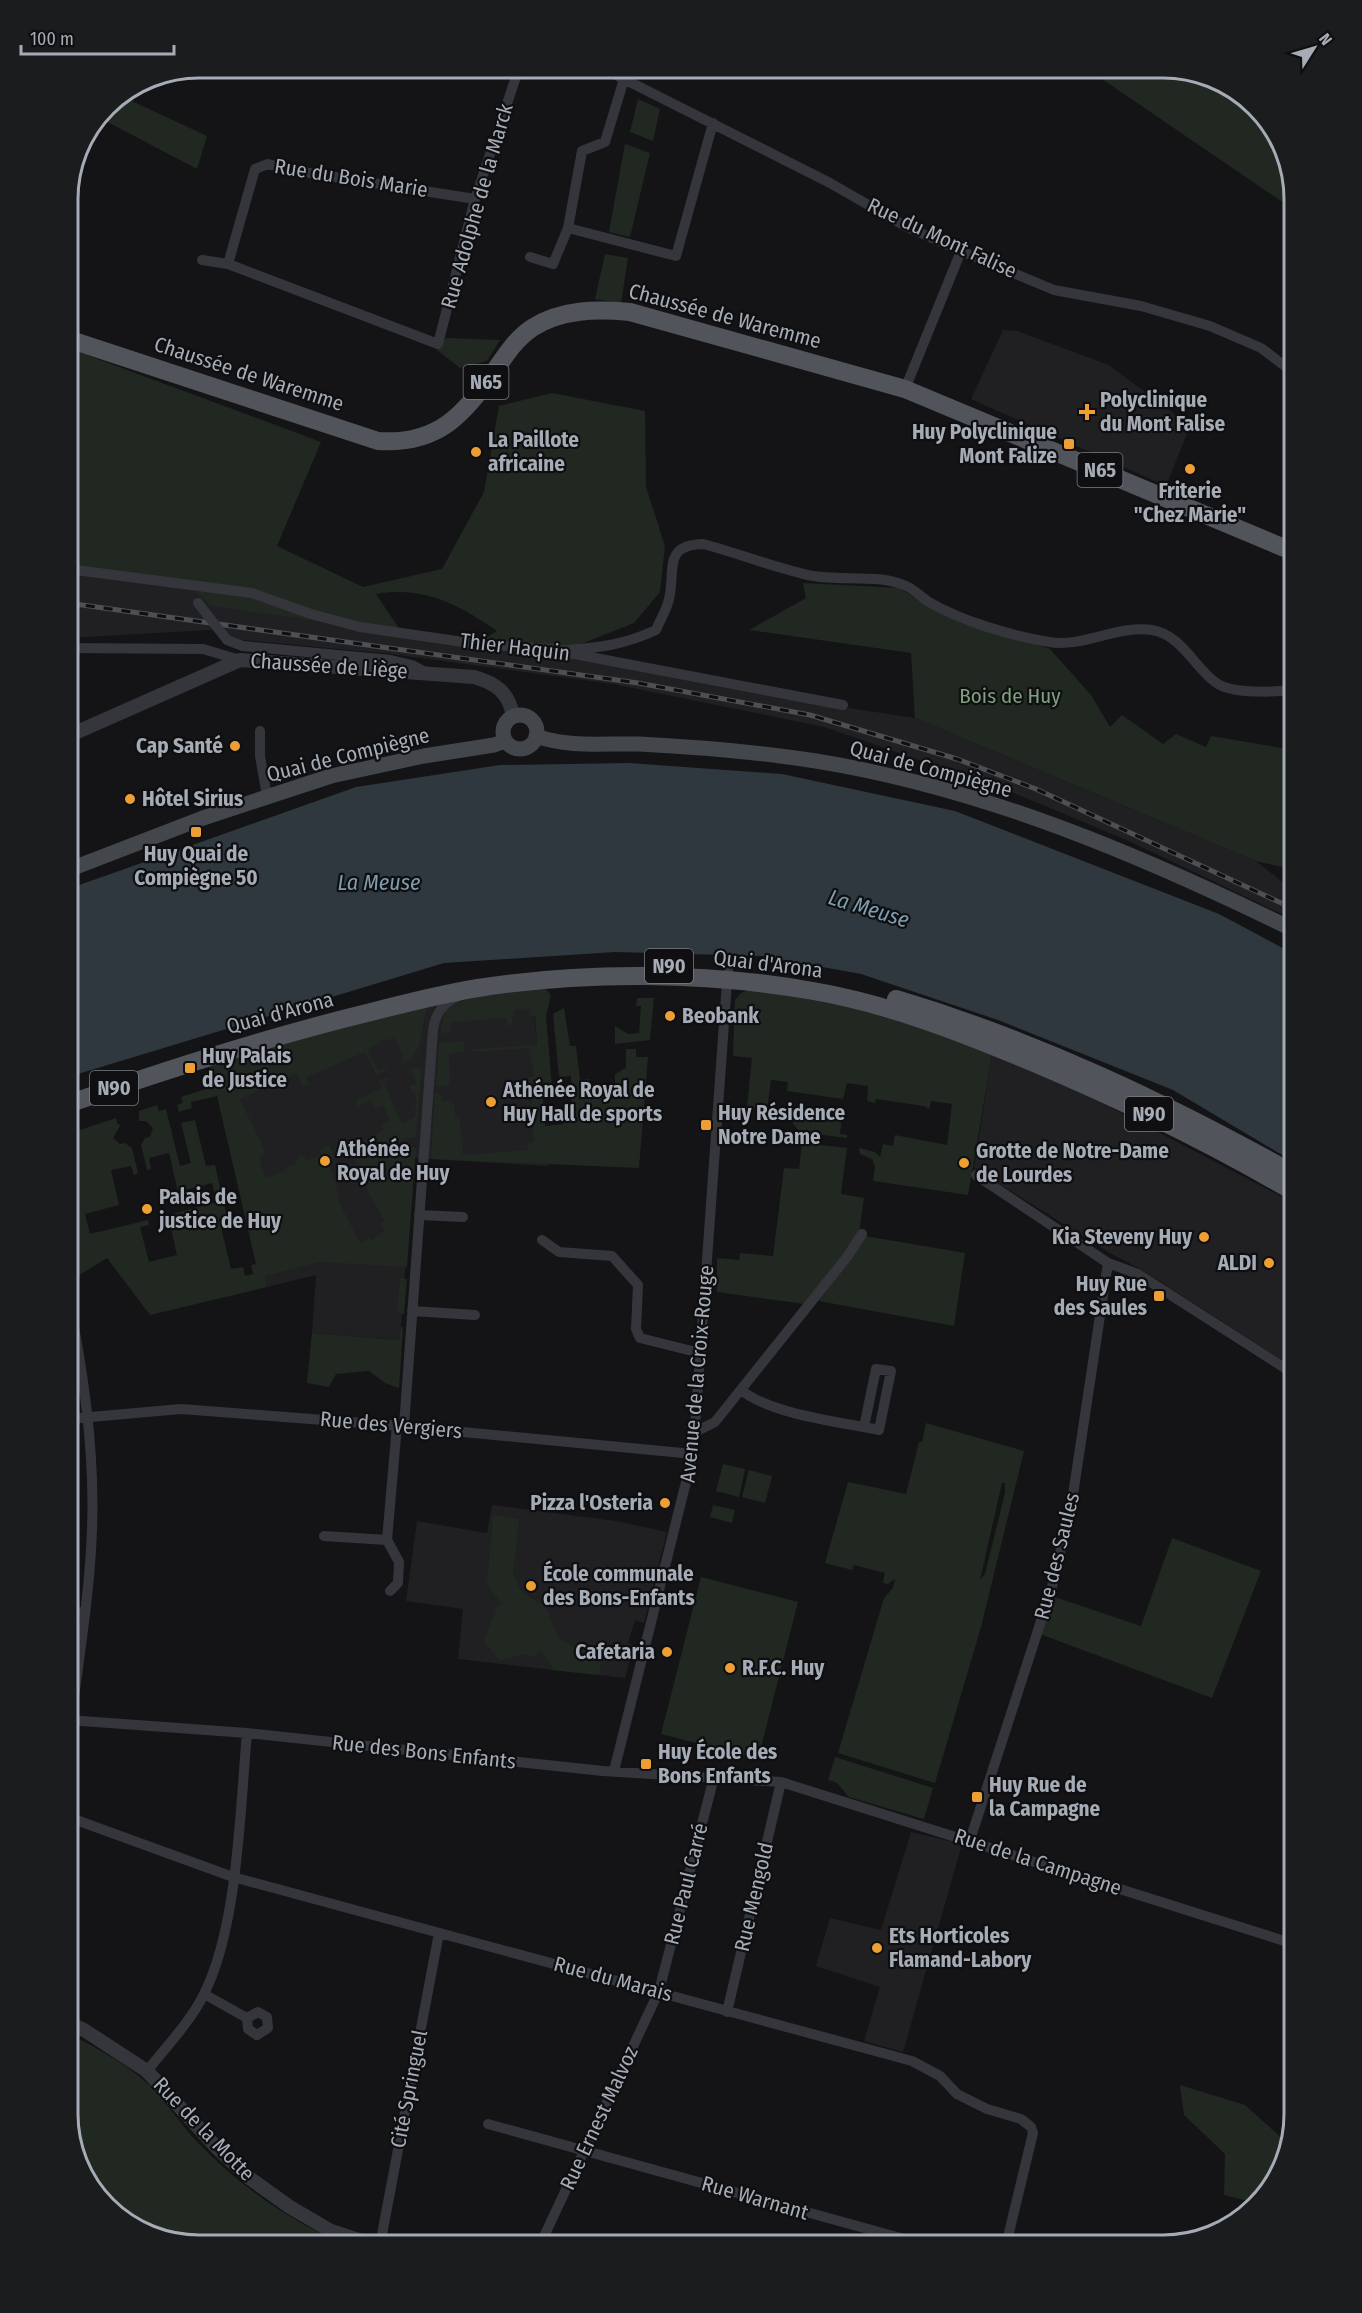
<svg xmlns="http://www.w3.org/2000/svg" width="1362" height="2313" font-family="'Fira Sans Condensed',sans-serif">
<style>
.built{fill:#202023}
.green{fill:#202821;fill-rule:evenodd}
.water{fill:#2e383e}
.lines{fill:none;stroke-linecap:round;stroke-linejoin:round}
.minor{stroke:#35363b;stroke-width:10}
.tertiary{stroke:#35363b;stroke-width:14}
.secondary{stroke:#43464b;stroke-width:15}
.primary{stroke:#51545a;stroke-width:18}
.rail-casing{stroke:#4c4f54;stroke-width:5}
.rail{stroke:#0f0f11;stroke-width:3;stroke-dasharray:9;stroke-linecap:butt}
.minor-bridge{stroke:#35363b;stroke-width:10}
.poi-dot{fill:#ed9f35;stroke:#0f0f11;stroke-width:2}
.labels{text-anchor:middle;stroke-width:4.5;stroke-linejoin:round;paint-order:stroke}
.shield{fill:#0f0f11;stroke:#797d84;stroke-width:1.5}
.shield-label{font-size:20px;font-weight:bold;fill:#a6acb6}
.street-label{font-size:21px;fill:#a6acb6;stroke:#0f0f11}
.poi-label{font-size:21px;font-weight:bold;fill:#a6acb6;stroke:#0f0f11;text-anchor:start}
.park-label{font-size:21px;fill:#7ea07d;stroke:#0f0f11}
.water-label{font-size:22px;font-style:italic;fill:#7e9db0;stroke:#0f0f11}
.rim{fill:none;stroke:#a6acb6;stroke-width:3}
</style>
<rect width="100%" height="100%" fill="#141416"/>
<path class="built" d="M1003,330L1017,331L1109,365L1190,426L1166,486L971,399Z
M68,569L167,581L360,627L566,650L842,707L915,718L1256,861L1294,891V920L1131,842L1009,791L824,727L613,684L391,654L243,640L211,630L68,638Z
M532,988L548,1166L413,1158L400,1340L312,1333L316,1275L267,1287L213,1067L427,1006Z
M992,1055L1085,1094L1294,1203V1368L1144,1271L1108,1252L974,1168Z
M492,1505L616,1521L667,1532L644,1623L635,1620L628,1643L634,1645L625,1678L458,1659L463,1609L406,1601L417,1521L487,1533Z
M911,1832L962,1844L903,2052L864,2041L880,1987L816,1966L830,1918L881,1930Z"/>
<path class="green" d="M1038,68H1172L1237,90L1281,141L1294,199V210L1086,68L1044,72Z
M121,96L207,136L197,169L98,117L106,106Z
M638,99L660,109L653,141L630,132Z
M625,144L650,153L630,237L609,232Z
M605,254L628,258L621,303L595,299Z
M446,338L500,340L487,361L460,368L437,350Z
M68,348L321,442L277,546L363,587L442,569L484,492L499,406L552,393L645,411L646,487L665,546L660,592L634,623L566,650L477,644L497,631C457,604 425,586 376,594L402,633L211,606L189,585L68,569Z
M803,583L899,588L933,609L1050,649L1091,695L1110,727L1122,715L1163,744L1176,734L1206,747L1211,736L1294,750V870L1256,861L915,718L911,653L749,630L806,598Z
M545,988L551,995L546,1016L552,1087L542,1088L545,1126L564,1124L563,1115H572L571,1076L559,1077L553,1014L564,1008L570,1046H576L580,1080L588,1079L597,1088L615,1086V1074L626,1068V1049H636V1057H648L639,1168L431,1159L435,1094H441L442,1101H451V1104H454L455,1118L460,1119L463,1155L528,1150V1143L534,1142L530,1084H524L523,1079L534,1076L529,1048L473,1052V1049L537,1045L535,1016H531L530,1008L515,1010L511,1025L508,1026L507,1018L451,1022L450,1032L440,1033L445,1011C474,991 510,991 545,988Z
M751,989L843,1005L911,1023L992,1055L968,1195L873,1181L875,1167L872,1159L860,1154L859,1148L875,1152L880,1157L883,1144L893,1146L895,1135L947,1145L952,1104L931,1101L929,1109L924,1106L876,1099L875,1103L867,1101L868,1086L847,1083L843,1099L787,1091L788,1082L771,1080L767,1110L747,1108L752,1058L733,1056L735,1000L741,993Z
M637,998H654L650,1040L615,1044V1026L628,1034L639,1033L641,1006H636Z
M427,1006C420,1026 426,1059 399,1064L404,1059L395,1038L387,1041L386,1038L368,1050L378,1071L385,1068L386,1071L377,1075L365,1052L306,1077L309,1084L303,1087L296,1073L240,1099L266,1153L259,1157L265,1178L286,1171L285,1168L295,1164L299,1157L303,1156L307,1161L321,1154L320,1149L329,1145L335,1159L327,1163L338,1187L336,1189L340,1198L338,1200L360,1243L369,1238L371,1241L384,1231L381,1223L384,1221L361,1178L363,1176L351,1151L340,1156L336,1146L350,1138L354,1146L383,1130L381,1125L390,1120L383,1105L375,1108L371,1100L358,1107L356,1100L382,1088L379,1081L389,1077L390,1079L383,1082L402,1123L415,1117L416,1096L409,1087L416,1083L411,1072L404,1074L415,1067L422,1069L416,1137L406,1138L387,1147L390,1153L405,1146L416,1148L407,1267L319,1262L265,1276L267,1287L150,1315L107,1258L73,1279L71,1277L68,1278V1134L116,1118L118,1125L121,1124L113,1138L120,1144L125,1143L132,1148L138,1173L134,1175L131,1166L111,1170L119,1205L85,1214L90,1234L148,1220L149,1225L140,1227L149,1262L177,1255L169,1220L161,1222L160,1217L217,1202L212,1183L178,1192L169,1153L149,1158L151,1169L147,1170L141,1145L145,1138L150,1137L153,1128L146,1121H139V1111L157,1105L159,1111L166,1109L180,1166L191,1163L181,1123L195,1120L206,1166L215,1165L227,1217L219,1219L231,1269L243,1267L245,1276L253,1274L251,1265L256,1264L217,1096L191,1102L192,1108L179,1112L177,1105L183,1103L181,1097L215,1086L208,1063Z
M463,1041L465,1052L449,1054L450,1085L436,1086L439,1043Z
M794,1112L842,1117L840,1134L847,1135V1138L800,1132L793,1124Z
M802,1143L847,1148L841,1194L864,1198L859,1232L848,1250L805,1304L717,1292V1258L739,1260L740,1253L773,1256L784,1168L799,1169Z
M865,1236L965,1253L954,1326L819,1301Z
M400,1278L407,1279L404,1314L397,1313Z
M401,1327H403L399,1388L385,1383L369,1371L336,1374L329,1387L307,1383L312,1333L399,1340Z
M926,1423L1024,1451L981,1627L935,1783L838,1753L884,1598L893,1588L895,1579L888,1584L883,1583L885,1573L854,1565L852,1570L825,1563L848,1482L906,1494L919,1442H922ZM1002,1483H1005V1493L985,1574L980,1580Z
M723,1464L745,1469L739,1497L716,1491Z
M749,1470L772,1476L765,1503L742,1497Z
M713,1505L735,1510L732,1523L710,1517Z
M493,1515L519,1519L513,1573L521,1591L546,1608L558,1637L573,1647L604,1649L599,1675L551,1670L552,1665L541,1651L532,1658L528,1654L500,1660L484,1642L492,1618L497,1614L494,1610L501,1603L487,1585Z
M1172,1538L1261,1571L1212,1698L1037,1633L1049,1595L1141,1626Z
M701,1577L798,1602L758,1759L661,1734Z
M835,1757L933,1788L924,1819L849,1797L837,1783L828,1780Z
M68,2033C96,2048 126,2063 149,2085C169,2104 183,2129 203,2148C244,2189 294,2224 348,2245H190L125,2223L81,2172L68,2114Z
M1180,2085L1245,2105L1286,2142L1273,2187L1255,2203L1224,2195L1225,2154L1184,2115Z"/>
<path class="water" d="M629,763L782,774L955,811L1219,914L1294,954V1162L1173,1090L998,1020L861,974L762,956L615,952L444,963L68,1077V889L356,787L500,765Z"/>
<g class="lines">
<path class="minor" d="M602,68L830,183L905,226L961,251L1054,290L1141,306L1210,326L1261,348L1294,373
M624,79L605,142L582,151L568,228L676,256L713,123
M530,257L553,264L568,228
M202,260L228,264L438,344L475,199L519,68
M228,264L255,169L268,164L303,172L475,199
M905,389L961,251
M68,569L252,593L311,614L360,627L477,644L566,650L569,653L843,705
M243,646L391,660L412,665L425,672
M68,648L203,649L240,660
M566,650C600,648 626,644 656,630C660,620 667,609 669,599C676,571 662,545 703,544C738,553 772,567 808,575C840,582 877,573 906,586C915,590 921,597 929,602C961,621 1012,636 1049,642C1083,648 1117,625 1152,630C1183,635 1196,671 1218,684C1234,694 1276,692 1294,690
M260,731V756L267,796
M976,1175L1108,1263
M419,1215L463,1217
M542,1240L559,1252L612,1256L638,1285L636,1329L640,1338L700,1353
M68,1297C84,1373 95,1450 92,1529C90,1592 79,1657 71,1720
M412,1311L475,1315
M741,1390C770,1414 840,1422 879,1430L891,1371L876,1369L864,1427
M68,1419L181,1409L389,1425L693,1454
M404,1426L433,1030C435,1014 442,1004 457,997
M695,1432L715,1422L847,1257L862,1234
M324,1536L387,1540
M390,1591L398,1583L399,1562L387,1540L397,1425
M68,1610L83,1613
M68,1720L247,1733L603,1771L781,1782L1294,1944
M614,1771L693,1454L728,968
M68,1817L233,1877L912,2061L940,2076L957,2094L987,2109L1021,2119L1031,2127L1033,2133L1006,2245
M970,1840L1052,1587L1072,1501L1108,1263L1138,1274L1294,1374
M204,1994L247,2018L248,2029L257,2035L268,2028L267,2017L258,2012L247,2018
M727,2012L781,1782
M147,2071C166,2047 191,2021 204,1994C238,1927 240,1809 247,1733
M488,2124L926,2245
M380,2245L439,1933
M540,2245L659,1991L714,1777"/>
<path class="tertiary" d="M68,736L240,660L474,677C495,683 509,692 513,716
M68,2023L84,2030L147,2071L217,2148L248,2177L290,2207L331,2231L374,2245"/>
<path class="secondary" d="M503 732a17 17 0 1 1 34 0a17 17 0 1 1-34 0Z
M536,736C570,748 604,743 639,744C698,747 758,752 816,761C984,788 1143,856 1294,930
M68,870L203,818L331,776L424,756L494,745L505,741"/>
<path class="primary" d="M68,339L378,441C439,445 463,415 496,369C507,353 516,339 532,328C561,309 597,309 630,312L905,389L1294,552
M896,999C1037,1041 1167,1103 1294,1174
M68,1104C168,1069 268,1037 371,1012C406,1003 442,994 478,988C586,971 706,972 813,991C889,1004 963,1033 1034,1063C1124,1101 1210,1143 1294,1192"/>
<defs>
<path id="rail" d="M68,603L638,683L810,715L957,759L1036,789L1294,909"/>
</defs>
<use href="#rail" class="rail-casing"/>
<use href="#rail" class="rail"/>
<path class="minor-bridge" d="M198,603L227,640L243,646"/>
</g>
<g class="poi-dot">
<path d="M1084 403h6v6h6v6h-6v6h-6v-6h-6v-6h6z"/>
<rect x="1063" y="438" width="12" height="12" rx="3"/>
<circle cx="476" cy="452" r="6"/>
<circle cx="1190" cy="469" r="6"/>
<circle cx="235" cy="746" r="6"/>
<circle cx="130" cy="799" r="6"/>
<rect x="190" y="826" width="12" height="12" rx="3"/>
<circle cx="670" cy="1016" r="6"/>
<rect x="184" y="1062" width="12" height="12" rx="3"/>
<circle cx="491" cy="1102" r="6"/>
<rect x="700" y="1119" width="12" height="12" rx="3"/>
<circle cx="325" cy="1161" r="6"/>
<circle cx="964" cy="1163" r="6"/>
<circle cx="147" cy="1209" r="6"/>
<circle cx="1204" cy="1237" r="6"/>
<circle cx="1269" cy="1263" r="6"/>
<rect x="1153" y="1290" width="12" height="12" rx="3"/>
<circle cx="665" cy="1503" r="6"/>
<circle cx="531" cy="1586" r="6"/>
<circle cx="667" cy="1652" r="6"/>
<circle cx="730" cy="1668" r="6"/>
<rect x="640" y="1758" width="12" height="12" rx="3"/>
<rect x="971" y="1791" width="12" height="12" rx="3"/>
<circle cx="877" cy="1948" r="6"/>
</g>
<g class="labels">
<g class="shield">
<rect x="463.5" y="365" width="45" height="34" rx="4.5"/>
<rect x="1077.5" y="453" width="45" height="34" rx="4.5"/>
<rect x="645" y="949" width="48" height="34" rx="4.5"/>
<rect x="90" y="1071" width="48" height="34" rx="4.5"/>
<rect x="1125" y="1097" width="48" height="34" rx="4.5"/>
</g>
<g class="shield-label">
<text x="486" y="389">N65</text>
<text x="1100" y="477">N65</text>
<text x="669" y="973">N90</text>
<text x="114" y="1095">N90</text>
<text x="1149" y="1121">N90</text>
</g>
<g class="street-label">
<text transform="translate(351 178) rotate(9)" y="7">Rue du Bois Marie</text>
<text transform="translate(477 206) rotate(-74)" y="7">Rue Adolphe de la Marck</text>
<text transform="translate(942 238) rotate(25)" y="7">Rue du Mont Falise</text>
<text transform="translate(725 316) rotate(15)" y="7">Chaussée de Waremme</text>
<text transform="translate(249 374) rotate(18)" y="7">Chaussée de Waremme</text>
<text transform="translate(515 647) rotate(7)" y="7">Thier Haquin</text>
<text transform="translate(329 666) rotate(4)" y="7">Chaussée de Liège</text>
<text transform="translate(348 755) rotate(-14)" y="7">Quai de Compiègne</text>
<text transform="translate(931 769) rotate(15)" y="7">Quai de Compiègne</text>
<text transform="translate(768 964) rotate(7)" y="7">Quai d'Arona</text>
<text transform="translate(280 1013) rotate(-15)" y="7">Quai d'Arona</text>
<text transform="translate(697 1374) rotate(-85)" y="7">Avenue de la Croix-Rouge</text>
<text transform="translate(391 1425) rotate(5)" y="7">Rue des Vergiers</text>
<text transform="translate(1057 1556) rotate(-76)" y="7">Rue des Saules</text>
<text transform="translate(424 1752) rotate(6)" y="7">Rue des Bons Enfants</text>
<text transform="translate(1038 1862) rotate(18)" y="7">Rue de la Campagne</text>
<text transform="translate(686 1884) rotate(-76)" y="7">Rue Paul Carré</text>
<text transform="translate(754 1897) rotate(-77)" y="7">Rue Mengold</text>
<text transform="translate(613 1979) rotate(15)" y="7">Rue du Marais</text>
<text transform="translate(409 2089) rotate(-79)" y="7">Cité Springuel</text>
<text transform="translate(599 2118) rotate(-65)" y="7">Rue Ernest Malvoz</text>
<text transform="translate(204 2129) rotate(46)" y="7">Rue de la Motte</text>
<text transform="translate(755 2198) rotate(16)" y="7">Rue Warnant</text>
</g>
<g class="poi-label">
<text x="1100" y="407">Polyclinique<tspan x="1100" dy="24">du Mont Falise</tspan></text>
<text x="1057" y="439" text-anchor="end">Huy Polyclinique<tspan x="1057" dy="24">Mont Falize</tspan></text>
<text x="488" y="447">La Paillote<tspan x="488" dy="24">africaine</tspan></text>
<text x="1190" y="498" text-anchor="middle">Friterie<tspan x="1190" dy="24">"Chez Marie"</tspan></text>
<text x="223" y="753" text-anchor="end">Cap Santé</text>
<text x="142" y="806">Hôtel Sirius</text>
<text x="196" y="861" text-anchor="middle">Huy Quai de<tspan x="196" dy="24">Compiègne 50</tspan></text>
<text x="682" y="1023">Beobank</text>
<text x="202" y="1063">Huy Palais<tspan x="202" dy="24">de Justice</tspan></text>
<text x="503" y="1097">Athénée Royal de<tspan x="503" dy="24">Huy Hall de sports</tspan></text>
<text x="718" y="1120">Huy Résidence<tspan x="718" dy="24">Notre Dame</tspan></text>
<text x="337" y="1156">Athénée<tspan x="337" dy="24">Royal de Huy</tspan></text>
<text x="976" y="1158">Grotte de Notre-Dame<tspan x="976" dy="24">de Lourdes</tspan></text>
<text x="159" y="1204">Palais de<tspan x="159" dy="24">justice de Huy</tspan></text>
<text x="1192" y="1244" text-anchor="end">Kia Steveny Huy</text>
<text x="1257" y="1270" text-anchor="end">ALDI</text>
<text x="1147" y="1291" text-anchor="end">Huy Rue<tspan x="1147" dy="24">des Saules</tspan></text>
<text x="653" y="1510" text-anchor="end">Pizza l'Osteria</text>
<text x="543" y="1581">École communale<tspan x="543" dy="24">des Bons-Enfants</tspan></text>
<text x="655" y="1659" text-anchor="end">Cafetaria</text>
<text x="742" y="1675">R.F.C. Huy</text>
<text x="658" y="1759">Huy École des<tspan x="658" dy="24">Bons Enfants</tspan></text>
<text x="989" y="1792">Huy Rue de<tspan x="989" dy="24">la Campagne</tspan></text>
<text x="889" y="1943">Ets Horticoles<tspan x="889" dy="24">Flamand-Labory</tspan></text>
</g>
<g class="park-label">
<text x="1010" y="703">Bois de Huy</text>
</g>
<g class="water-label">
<text x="379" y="890">La Meuse</text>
<text transform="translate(869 908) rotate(17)" y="8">La Meuse</text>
</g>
</g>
<path d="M0 0H1362V2313H0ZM199 78H1163A121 121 0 0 1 1284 199V2114A121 121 0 0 1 1163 2235H199A121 121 0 0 1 78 2114V199A121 121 0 0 1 199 78Z" fill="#1b1c1e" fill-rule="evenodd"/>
<path class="rim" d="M199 78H1163A121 121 0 0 1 1284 199V2114A121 121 0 0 1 1163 2235H199A121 121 0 0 1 78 2114V199A121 121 0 0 1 199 78Z"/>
<g transform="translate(1314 48) rotate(53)" stroke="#0f0f11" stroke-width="4.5" paint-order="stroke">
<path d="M0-4.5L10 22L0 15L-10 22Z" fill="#a6acb6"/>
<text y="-9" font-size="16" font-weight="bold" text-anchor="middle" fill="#a6acb6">N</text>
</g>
<path d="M21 45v9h153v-9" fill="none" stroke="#a6acb6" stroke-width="3"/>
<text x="30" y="45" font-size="18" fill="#a6acb6" stroke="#0f0f11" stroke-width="4.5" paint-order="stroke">100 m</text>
</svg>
